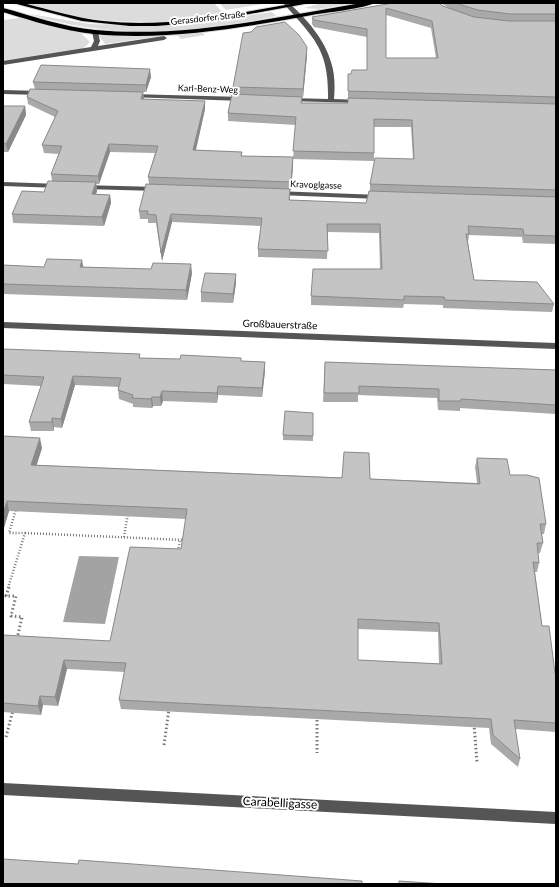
<svg xmlns="http://www.w3.org/2000/svg" width="559" height="887" font-family="Lato,sans-serif">
<style>
.green{fill:#dcdcdc}
.water{fill:#a3a3a3}
.lines{fill:none;stroke-linecap:round;stroke-linejoin:round}
.major-casing{stroke:#dbdbdb;stroke-width:2}
.path-far1{stroke:#777;stroke-width:2.5;stroke-dasharray:1 2;stroke-linecap:butt}
.path{stroke:#777;stroke-width:3;stroke-dasharray:1.5 2.5;stroke-linecap:butt}
.minor{fill:#555;fill-rule:evenodd}
.major{fill:#000;fill-rule:evenodd}
.wall{fill:#a9a9a9;fill-rule:evenodd}
.shaded-wall{fill:#898989}
.building{fill:#c4c4c4;stroke:#898989;fill-rule:evenodd}
.labels{text-anchor:middle;stroke-width:4;stroke-linejoin:round;paint-order:stroke}
.far-street-label{font-size:9px;fill:#000;stroke:#fff}
.street-label{font-size:10px;fill:#000;stroke:#fff}
.near-street-label{font-size:12px;fill:#000;stroke:#fff}
</style>
<rect width="100%" height="100%" fill="#fff"/>
<path class="green" d="M25,3H214L224,14C174,23 125,25 75,16C58,14 42,7 25,3Z
M219,3H269L226,10Z
M322,3H354L319,9L304,8Z
M272,12L276,16C196,33 108,40 30,14L90,24L148,26L192,24Z
M20,18L80,32L90,42L85,47L80,50L3,62V20Z
M201,31L205,35L181,39L177,35H169L105,44L99,36L106,34Z"/>
<path class="water" d="M79,556L119,557L105,624L63,622Z"/>
<g class="lines">
<defs>
<path id="major" d="M13,3H23C50,10 76,18 103,21C168,28 233,14 297,3H310L206,22L156,26H130L82,21Z
M361,3H374C367,8 323,13 312,15C240,28 167,41 94,34C63,31 33,21 3,12V8C33,16 63,27 95,30C184,38 273,18 361,3Z"/>
</defs>
<use href="#major" class="major-casing"/>
<path class="path-far1" d="M25,533L184,540
M124,537L128,513
M178,551L180,540
M8,588L25,533H9L16,509"/>
<path class="path" d="M9,587L6,596H16L11,616L22,617L17,639
M317,716V753
M474,724L477,762
M6,737L13,710
M164,745L169,709"/>
<path class="minor" d="M283,3H289C306,18 325,40 331,62C335,74 335,87 334,99L361,100L363,101V103L287,101V99L289,98L328,99C329,49 314,38 283,3Z
M95,30L98,32L100,41L98,46L164,36L167,38L164,40L3,65V61L91,47L94,41L92,32Z
M3,90L41,91L44,93L41,95L3,94Z
M131,94L243,97L246,99L243,101L129,97L128,96Z
M3,182L60,184L64,186L60,188L3,186Z
M81,185L158,187L162,189L158,191L84,189L80,187Z
M275,191L380,195L384,197L380,199L278,195L274,193Z
M3,322L556,343V349L3,328Z
M3,783L556,812V824L3,795Z"/>
<use href="#major" class="major"/>
</g>
<path class="wall" d="M393,3L443,6L449,8L441,3H556V244L523,243L522,237L469,235L468,242L474,280L554,304L552,312L443,308V305L404,304L403,308L311,305V296L380,269L379,233L328,232L327,259L258,257V249L261,226L172,222L162,261L156,223H148V219H140L139,211L149,184L148,177L155,153L110,152L99,184H96L97,191L96,194L110,195L111,203L104,226L13,223L12,214L44,192L52,181L51,174L59,154L44,153L42,145L55,117L28,104L27,97L35,89L33,82L151,77L146,92H143L144,99L205,109L196,150L242,152V156L293,157V165L291,190H290V200L366,203L370,191V184L413,159L411,127H374V161L293,159L296,125L228,121V113L233,95V87L307,47V55L303,97H302V103H348V74H351L367,70V37L314,27L312,24V17ZM386,15L431,28L436,58H386Z
M3,106H25L26,115L8,152H3Z
M3,265L44,267H84L192,273L187,300L3,294Z
M236,283L233,303L201,302V292Z
M3,349L140,358L265,362V371L262,397L218,395L217,403L163,401L161,406H153L152,408L133,407V404L119,399L118,390L119,387L75,385L62,428L54,427V431H31L29,422L41,386L3,384Z
M325,362L556,370V414L460,408V411L438,410L437,398L358,395V402H323Z
M313,413V441L283,440V435Z
M3,436L42,448L36,465L477,483L475,467L477,458L510,475L546,524L544,534H542L543,543L540,553H538L539,563L537,572H535L542,626L555,673H556V732L515,729L520,759L518,767L491,744L489,728L121,709L119,700L125,672L67,669L58,706L43,705L41,715L3,712V635L110,641L181,549L186,519L9,511L3,531ZM358,629L438,632L439,664L358,660Z"/>
<path class="shaded-wall" d="M307,47V55L303,97V89Z
M150,69L151,77L146,92V85Z
M143,92L144,100L141,99Z
M205,101V109L194,158L193,150Z
M25,106L26,115L8,152L6,144Z
M109,144L110,152L99,184L98,176Z
M293,157V165L291,190V182Z
M96,182L97,191L93,202L92,194Z
M110,195L111,203L104,226L102,217Z
M171,214L172,222L162,261L161,253Z
M82,260L84,270L80,267Z
M191,264L192,273L187,300L186,290Z
M236,274V283L233,303V294Z
M265,362V371L262,397V388Z
M73,376L75,385L62,428L61,419Z
M218,386V395L217,403V393Z
M162,391L163,401L161,406L160,397Z
M152,397L153,406L152,408L151,399Z
M52,418L54,427V431L52,422Z
M40,438L42,448L34,474L31,465Z
M7,501L9,511L3,531V513Z
M64,660L67,669L58,706L55,697Z
M40,696L43,705L41,715L38,706Z"/>
<path class="building" d="M393,3H439L443,6L474,17L509,21H556V97L348,91V74H351L352,70H367V29L314,20L312,17ZM386,8L432,21L438,58H386Z
M455,3H556V14H510L478,10Z
M285,22L299,35L307,47L303,89L233,87L243,33L251,32L256,27Z
M41,65L150,69L146,85L33,82Z
M30,89L143,92L141,99L205,101L193,150L242,152L241,156L293,157L291,182L148,177L158,146L109,144L98,176L51,174L62,146L42,145L58,111L27,97Z
M232,94L302,97L301,103H348V98L556,104V190L370,184L375,158L414,159L412,120L374,119V153L293,151L296,117L228,113Z
M3,106H25L6,144L3,143Z
M48,181L96,182L92,194L110,195L102,217L12,214L22,191L44,192Z
M146,184L290,189L289,200L366,203L369,191L556,197V236L524,235L523,229L468,226L469,234H466L474,280L537,282L554,304L445,300L444,297L404,296V300L311,296L313,269H382L380,224H327L328,251L258,249L262,218L171,214L161,253L156,215L147,214L148,211H139Z
M47,259L82,260L80,267L151,269L153,263L191,264L186,290L3,284V265L44,267Z
M205,273L236,274L233,294L201,292Z
M3,349L140,354L139,358L180,359L181,355L241,358V361L265,362L262,388L218,386L217,393L162,391L160,397H152L151,399L132,398L133,395L118,390L121,378L73,376L61,419L52,418V422H29L44,377L3,375Z
M325,362L556,370V405L461,399V401H439V389L359,386V393H324Z
M285,411L313,413V436L283,435Z
M3,436L40,438L31,465L342,478L344,452L369,453L370,479L480,484L477,458L507,459L510,475H527L539,478L546,524H540L543,543H537L539,563L533,562L542,626H549L555,673H556V723L514,720L520,759L493,735L491,719L119,700L126,663L64,660L55,697L40,696L38,706L3,703V635L110,641L130,547L181,549L187,509L7,501L3,513ZM358,619L439,623L442,664L358,660Z
M3,859L78,864L79,860L362,881V884H3Z
M399,881L443,884H399Z"/>
<g class="labels">
<g class="far-street-label">
<text transform="translate(208 18) rotate(-6)" y="3">Gerasdorfer Straße</text>
<text transform="translate(208 89) rotate(2)" y="3">Karl-Benz-Weg</text>
<text transform="translate(316 185) rotate(2)" y="3">Kravoglgasse</text>
</g>
<g class="street-label">
<text transform="translate(280 324) rotate(2)" y="4">Großbauerstraße</text>
</g>
<g class="near-street-label">
<text transform="translate(280 803) rotate(3)" y="4">Carabelligasse</text>
</g>
</g>
<rect width="559" height="887" fill="none" stroke="#000000" stroke-width="8"/>
</svg>
